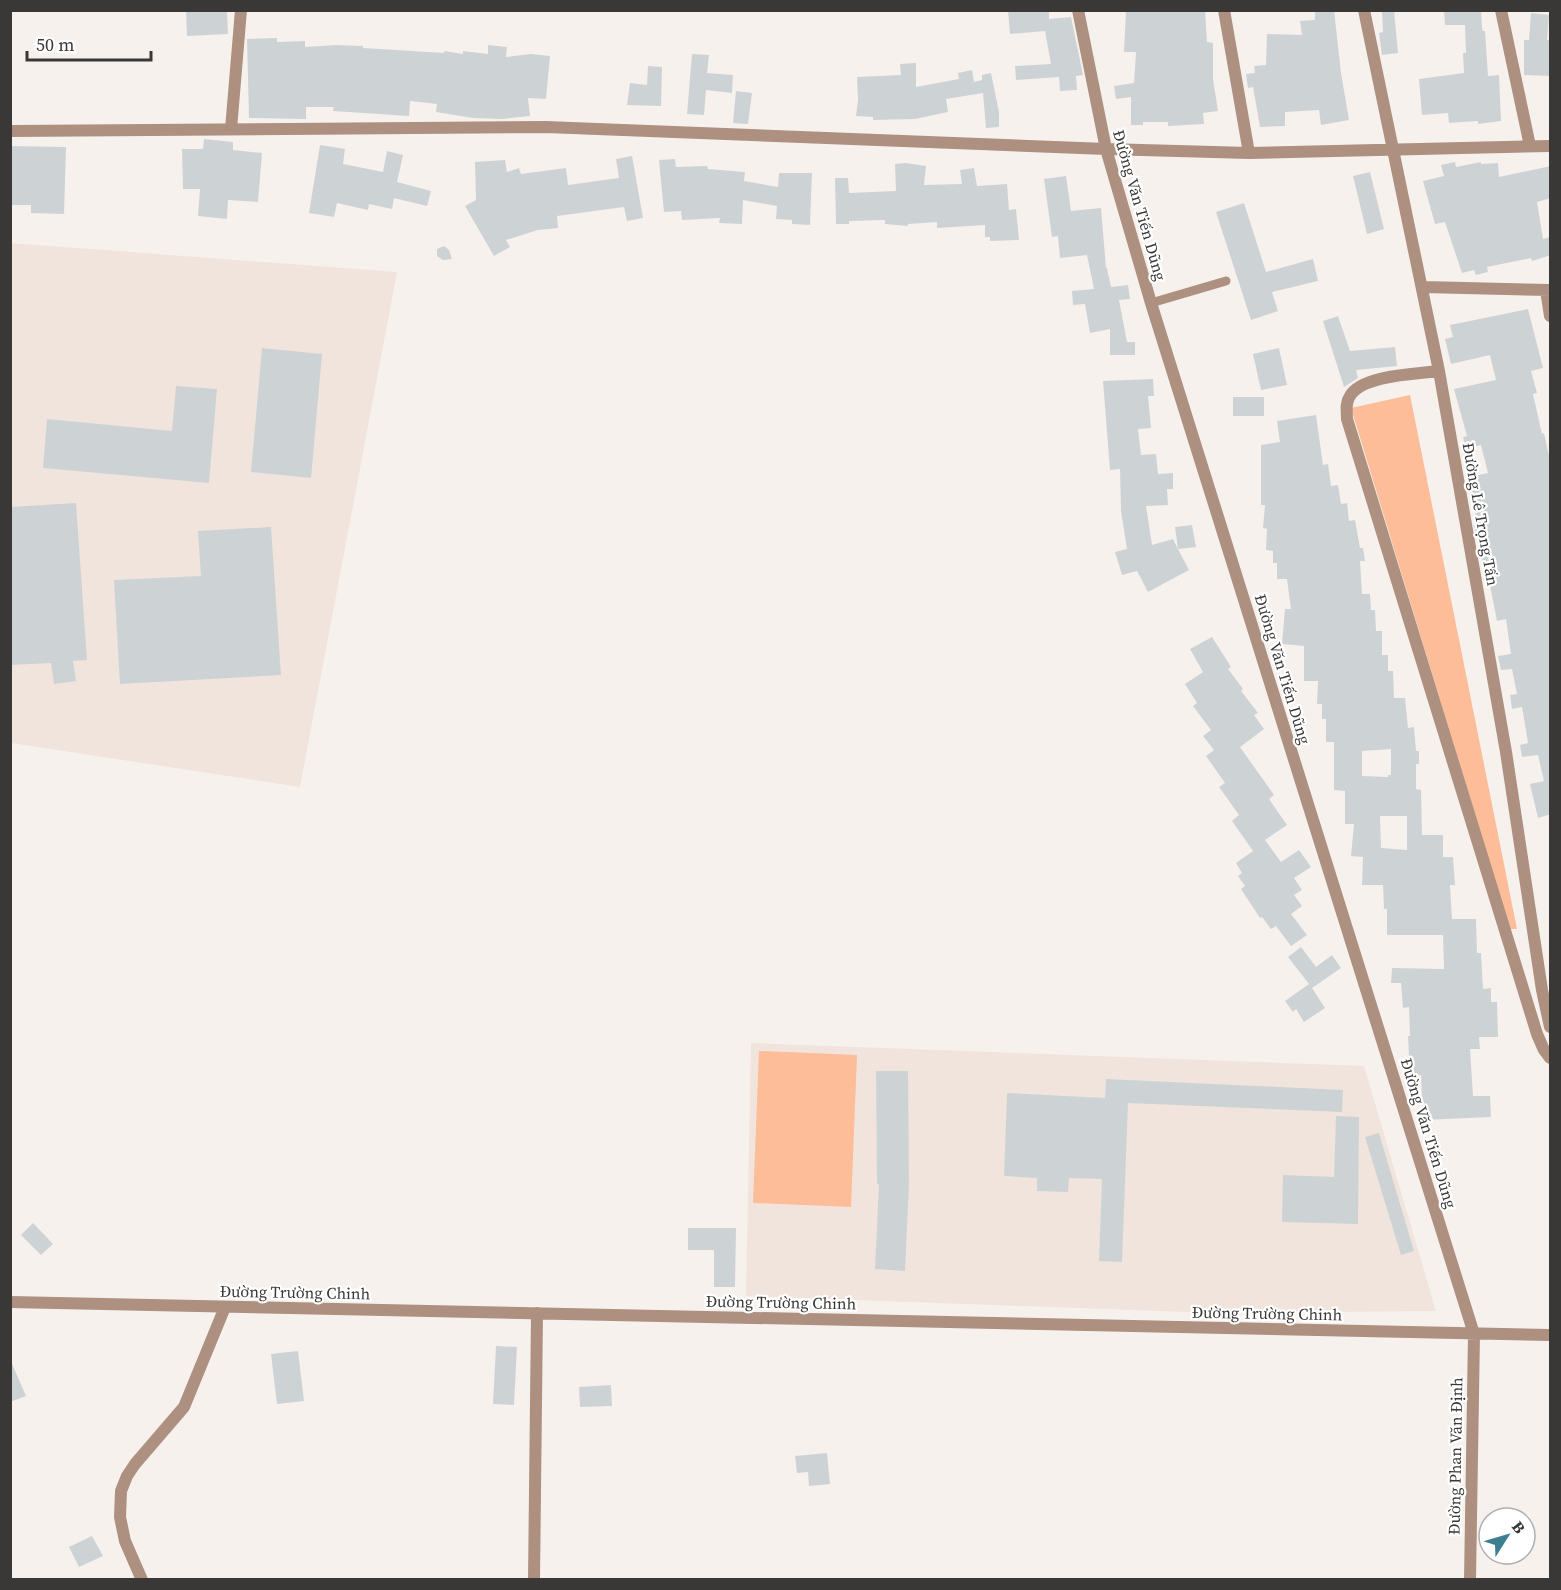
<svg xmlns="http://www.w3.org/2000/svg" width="1561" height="1590" font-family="'Source Serif 4',serif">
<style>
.built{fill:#f1e4dd}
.green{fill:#fcbd98}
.building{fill:#cdd3d5;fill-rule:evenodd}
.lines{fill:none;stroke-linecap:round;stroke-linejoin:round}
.service{stroke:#ad907f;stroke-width:9}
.minor{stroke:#ad907f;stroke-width:12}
.labels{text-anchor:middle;stroke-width:4.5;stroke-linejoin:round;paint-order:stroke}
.street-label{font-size:16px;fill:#3a3837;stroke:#fff}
</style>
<rect width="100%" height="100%" fill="#f7f1ee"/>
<path class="built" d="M10,243L397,272L300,787L11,743Z
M751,1043L1364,1066L1436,1311L1214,1313L746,1296Z"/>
<path class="green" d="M1410,395L1517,929H1510L1351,408Z
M759,1051L857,1055L851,1207L753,1203Z"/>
<path class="building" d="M186,10H227L228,34L187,36Z
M1008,10H1049V19L1071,17L1083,75L1076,76L1077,90L1060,91L1059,77L1016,80L1015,66L1051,64L1045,31L1010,34Z
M1126,10H1205L1207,42L1213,43V79L1218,111L1203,113L1204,124L1168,126V122H1143V125H1131V97L1116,99L1114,86L1134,83L1136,52H1124Z
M1315,10H1334L1341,73L1349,120L1321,125L1319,110L1285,112V126L1260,127L1253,87L1248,88L1246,74L1255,73L1254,66L1266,65L1267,34L1302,35L1300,21L1315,20Z
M1382,10H1394L1398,53L1382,55L1379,33L1383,32Z
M1444,10H1481L1482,28L1483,31H1485L1488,76L1499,75L1501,121L1478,124V121L1449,123L1448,113L1422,115L1419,79L1464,73L1463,53H1466L1465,25H1445Z
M1531,13L1549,15L1547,40H1551V76L1524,75V40H1529Z
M277,38V42L305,41V47L336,45L363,46V48L444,53V51L463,54V51L488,54V45L507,47L506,57L531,54L550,56L546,99L528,98L530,116L502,119L473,118L436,112L437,104L410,101L409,116L333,111L334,107H306V119L249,118L247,39Z
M692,54L709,55L707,73L733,75L732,93L706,90L704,115L687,114Z
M916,63V87L959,79L958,73L972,70L974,82L982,80V75L991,73L999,112V127L986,128L983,93L946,99L948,112L915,119L873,120V117L856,116L858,100L857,77L901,75L900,64Z
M648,66L662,67L661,106L627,105L630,83L647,85Z
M736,91L752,93L748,124L733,123Z
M204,139L233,142V150L262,153L258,202L228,200L227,219L198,216L200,189H183L182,149H203Z
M320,145L345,149L343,164L383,172L387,151L403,155L397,182L431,191L427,206L394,198L392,209L369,204L368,210L337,203L334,217L309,213Z
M10,146L66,147L64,214L31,213V205H10Z
M632,156L643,218L627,221L624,207L557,216L558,228L538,230L506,240L510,247L494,256L465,206L476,200L475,162L505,160L507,172L519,168L521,174L566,168L568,185L619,178L616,159Z
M675,159L676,167L707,166L708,169L745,172L744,181L778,187L779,173H812L810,225L792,224V220L776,219L777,206L743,200L742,224L719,223L720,218L682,220L681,211L664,212L659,160Z
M1455,162L1456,167L1481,162V164L1498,163L1499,177L1551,166V198L1537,202L1543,239L1551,237V255L1532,261L1531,258L1487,267L1488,272L1476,275L1474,270L1462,273L1445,222L1435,224L1423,181L1444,176L1441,165Z
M906,163L926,166L924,185L962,184L960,170L974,168L977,186L1007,184L1009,210L1016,209L1019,240L990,241V237H985V225L937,228V222L908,224V226L885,224V220L849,221V224H836L835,178H848L849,193L896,191L895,164Z
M1370,172L1384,229L1367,234L1353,176Z
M1066,176L1071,211L1101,208L1106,268H1107L1111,287L1128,285L1130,299L1119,300L1127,342H1135V355H1110V329L1090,333L1085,304L1073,305L1072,291L1094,289L1087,255L1060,258L1058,236L1052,237L1044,179Z
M1244,203L1266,272L1313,259L1318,281L1272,292L1278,311L1251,320L1216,212Z
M444,246L449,250L452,259L443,260L437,256V249Z
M1528,309L1543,368L1531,371L1537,393L1533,394L1542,434L1544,433L1549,456H1551V814L1538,818L1530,784L1544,781L1538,755L1522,757L1520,745L1528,743L1522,707L1512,709L1510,695L1517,694L1512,669L1501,670L1498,656L1511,654L1506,619L1497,621L1487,570H1485L1474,525L1477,524L1469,477L1488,473L1481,445L1466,449L1463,437L1467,436L1454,389L1496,380L1490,355L1451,364L1445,339L1453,337L1450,325Z
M1338,316L1350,351L1395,347L1397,366L1356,370L1358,378L1344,387L1323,321Z
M262,348L322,354L311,478L251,472Z
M1279,348L1287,385L1261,390L1253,354Z
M1153,379L1154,396H1148L1151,428L1138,429L1141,455L1156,454L1158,474L1173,473V489H1167L1168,505L1146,506L1152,545L1173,539L1178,549L1175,527L1192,525L1196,547L1178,549L1189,570L1148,592L1137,571L1122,575L1115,552L1127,549L1121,511L1120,469L1110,470L1103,381Z
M176,386L217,389L209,483L43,468L47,419L172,431Z
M1233,397H1264V416H1233Z
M1316,415L1323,465L1328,464L1331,486L1338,485L1341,504L1347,503L1349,521L1355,520L1360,548H1363L1365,561H1360L1362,594H1370L1371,610H1375L1376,631H1382V655H1388V671H1393L1394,698H1405L1408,728L1414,727L1416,751H1419V764H1416V789L1421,790L1422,835H1443V857H1453L1455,885H1450L1452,919H1476L1477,953H1481L1483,989L1491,988V1002H1497L1498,1037H1479L1480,1049H1470L1473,1096H1490L1491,1117L1423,1120L1421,1075L1410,1076L1408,1036H1410L1409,1007L1403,1008L1401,983H1391L1392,968L1444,969L1443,935H1387V909H1384L1383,885H1362L1363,857L1351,856L1354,824H1345V791L1334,790V742H1326V719H1322V704H1317L1318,681H1304V646L1282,644L1285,609H1291L1287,579H1277V563H1273V551L1266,550L1267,529L1263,528L1265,505H1261V445L1280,442L1277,421ZM1391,749V775H1388V777L1362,776V751ZM1380,816H1407V850L1381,848Z
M76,503L87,660L73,661L76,681L54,684L51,663L10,665V507Z
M271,527L281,675L120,684L114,580L201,576L198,531Z
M1212,637L1231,667L1228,669L1243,689L1241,691L1258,713L1254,715L1264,729L1240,747L1274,795L1269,799L1287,825L1265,840L1281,862L1299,850L1311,867L1294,878L1302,890L1294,895L1302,906L1291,914L1307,935L1291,946L1276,926L1271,929L1262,917L1260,918L1241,889L1245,886L1238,876L1242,873L1236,863L1253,851L1232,821L1239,815L1219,787L1225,783L1206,756L1214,750L1203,736L1211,730L1193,706L1197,703L1185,684L1203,672L1190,649Z
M1301,947L1316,967L1332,955L1341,968L1312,988L1325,1008L1304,1022L1296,1009L1293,1012L1285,1001L1309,984L1288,957Z
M876,1071H908L909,1184L905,1271L875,1269L879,1184H877Z
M1106,1079L1343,1090L1342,1112L1128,1103L1122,1262L1099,1261L1102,1179L1069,1178L1068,1192L1037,1191V1178L1004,1176L1007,1093L1105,1098Z
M1336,1116L1359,1117L1358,1224L1282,1222L1283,1175L1334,1177Z
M1379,1133L1414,1251L1401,1255L1365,1137Z
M33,1223L53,1244L41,1255L21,1235Z
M688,1228H736L735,1287H714V1250H688Z
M496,1346L517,1347L514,1405L493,1404Z
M298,1351L304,1401L277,1404L271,1354Z
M10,1359L26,1396L10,1402Z
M611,1385L612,1406L580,1407L579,1387Z
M827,1453L830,1484L809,1486L808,1472L797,1473L795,1456Z
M92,1536L103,1556L79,1567L69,1547Z"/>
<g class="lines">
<path class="service" d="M1151,303L1226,281"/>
<path class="minor" d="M1078,10L1106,149L1151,303L1474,1334L1470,1580
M1224,10L1249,153
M1364,10L1439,371L1506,752L1542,990L1550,1027
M1501,10L1530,146
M231,129L241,10
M10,131L546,127L1106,149L1249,153L1550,146
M1423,287L1550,290
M1546,290L1550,316
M1439,371C1416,374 1362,375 1350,396C1345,403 1347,412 1347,419L1537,1034L1544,1050L1550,1058
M10,1302L1550,1335
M142,1580L125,1541L120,1517L121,1491L127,1476L135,1464L184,1407L225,1307
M534,1580L537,1313"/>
</g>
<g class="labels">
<g class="street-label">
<text transform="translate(1140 205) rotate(74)" y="6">Đường Văn Tiến Dũng</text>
<text transform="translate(1481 514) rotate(80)" y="6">Đường Lê Trọng Tấn</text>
<text transform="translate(1283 669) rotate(73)" y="6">Đường Văn Tiến Dũng</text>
<text transform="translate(1429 1133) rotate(73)" y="6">Đường Văn Tiến Dũng</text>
<text transform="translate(295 1292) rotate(1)" y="6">Đường Trường Chinh</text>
<text transform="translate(781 1302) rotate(1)" y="6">Đường Trường Chinh</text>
<text transform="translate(1267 1313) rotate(1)" y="6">Đường Trường Chinh</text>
<text transform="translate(1455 1456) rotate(-89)" y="6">Đường Phan Văn Định</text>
</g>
</g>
<rect width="1561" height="1590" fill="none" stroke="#3a3837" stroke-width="24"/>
<g transform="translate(1507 1536) rotate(53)"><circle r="28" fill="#ffffff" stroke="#b0afaf" stroke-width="1.5"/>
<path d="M0-4.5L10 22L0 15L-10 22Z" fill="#3d7f90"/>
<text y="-9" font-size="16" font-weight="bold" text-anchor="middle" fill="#3a3837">B</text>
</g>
<path d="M27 51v9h124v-9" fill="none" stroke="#3a3837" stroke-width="3"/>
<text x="36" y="51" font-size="18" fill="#3a3837" stroke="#ffffff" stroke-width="4.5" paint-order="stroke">50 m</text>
</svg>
